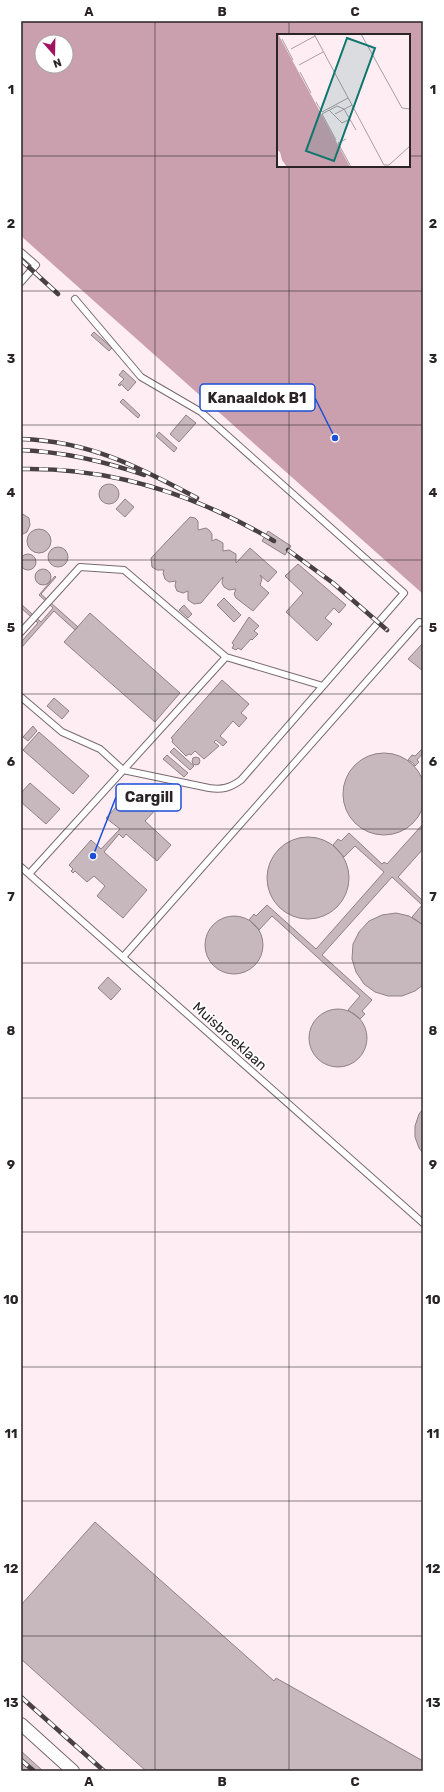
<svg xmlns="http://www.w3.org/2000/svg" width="444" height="1792" font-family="Rubik,sans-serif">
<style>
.water{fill:#ca9fae;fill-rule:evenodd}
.building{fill:#c7b8bd;stroke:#8f8186}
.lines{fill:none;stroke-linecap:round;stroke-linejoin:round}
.service-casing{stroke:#786a6f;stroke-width:8}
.minor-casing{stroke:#786a6f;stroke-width:14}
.service{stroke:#fff;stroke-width:6}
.minor{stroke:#fff;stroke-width:12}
.rail-casing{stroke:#484043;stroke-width:4.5}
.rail{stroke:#fff;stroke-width:3;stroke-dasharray:9;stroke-linecap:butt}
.grid{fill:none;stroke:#2a2426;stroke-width:1;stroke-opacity:0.55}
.labels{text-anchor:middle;stroke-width:3.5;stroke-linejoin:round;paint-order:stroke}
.street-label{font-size:14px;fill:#2a2426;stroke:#fff}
.inset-road{fill:none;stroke:#a99da2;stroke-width:1}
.view{fill:#0f766e;fill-opacity:0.15;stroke:#0f766e;stroke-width:2}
.inset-edge{fill:none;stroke:#2a2426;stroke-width:2}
.leader{fill:none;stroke:#1d4ed8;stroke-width:1.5}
.callout-dot{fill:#1d4ed8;stroke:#fff;stroke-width:1.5}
.callout{fill:#fff;stroke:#1d4ed8;stroke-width:1.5}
.callout-label{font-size:15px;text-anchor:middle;font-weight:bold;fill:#2a2426}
.neatline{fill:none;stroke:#2a2426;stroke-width:1.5}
.grid-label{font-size:13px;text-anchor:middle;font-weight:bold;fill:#2a2426}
</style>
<rect width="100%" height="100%" fill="#feeef4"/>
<path class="water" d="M21,21H423V594L21,236ZM278,35H409V166H278ZM42,42H66V66H42Z"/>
<path class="building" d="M94,332L112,348L109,351L91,335Z
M123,370L136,382L128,391L121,384L120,386L118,385L124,379L119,375Z
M123,399L140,415L138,418L120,402Z
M186,415L196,423L179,442L170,434Z
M159,432L177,448L174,452L156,436Z
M99 494a10 10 0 1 1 20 0a10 10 0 1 1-20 0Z
M125,499L134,507L125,517L116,509Z
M21,513L29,518L30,525L27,532L21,535Z
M190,517L195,518L198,521V530L206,528L209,530L212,534V541L216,539L223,543V551L229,550L236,554V563L250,548L277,572L268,582L260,575L262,579L260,585L269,593L253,611L236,598L234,594L236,589L229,590L224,587L222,583L223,577L201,603L194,604L188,600V591L183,593L177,591L175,586L176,581L169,582L165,579L163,573L164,570H157L152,567L151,558Z
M27 541a12 12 0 1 1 24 0a12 12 0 1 1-24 0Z
M268,531L291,546L285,555L262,541Z
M48 557a10 10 0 1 1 20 0a10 10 0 1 1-20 0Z
M20 562a8 8 0 1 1 16 0a8 8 0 1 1-16 0Z
M298,564L346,605L339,613L334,608L325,618L332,624L317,641L286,612L303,593L285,576Z
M35 577a8 8 0 1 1 16 0a8 8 0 1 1-16 0Z
M55,576L56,577L41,594L78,627L75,630L54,611L21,648V642L38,623L21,608V604L41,622L53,608L39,595Z
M224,598L241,615L234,622L217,605Z
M184,605L192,614L188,618L179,610Z
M90,613L180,693L155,722L64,642Z
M249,617L259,626L254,631L258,634L252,640L251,639L241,650L238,648L236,650L232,648L234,645L232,643Z
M423,643V671L408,659Z
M222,680L249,704L241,713L247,718L239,727L233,721L220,736L227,742L223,746L216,740L214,742L219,746L204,759L195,751L191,755L189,754L186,756L172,742L173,739L171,738Z
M54,698L69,711L62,719L47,706Z
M33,726L37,731L28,741L23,737Z
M39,732L89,776L73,794L23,750Z
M174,748L194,766L190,770L170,752Z
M423,748V753L417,760L419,762L415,766L413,763L408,760L412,755L415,756Z
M343 794a41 41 0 1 1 82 0a41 41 0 1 1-82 0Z
M167,755L188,773L184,777L163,759Z
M192 761a4 4 0 1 1 8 0a4 4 0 1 1-8 0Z
M30,783L60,809L46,824L21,802V793Z
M132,790L137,794L140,790L145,795L147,793L160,805L145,821L171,845L157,861L126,834L123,838L119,834L104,852L147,890L123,918L97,896L105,886L94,876L87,882L75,871L73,873L71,871L73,869L69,865L91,840L101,849L120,829L106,818Z
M423,824V849L398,877L423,901V925L412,917L422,905L392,877L322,955L372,1000L362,1011L365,1014L360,1019L348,1010L360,996L272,916L259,930L249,920L254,914L256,916L267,905L316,949L384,872L355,846L344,857L333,845L338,839L341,841L349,833L382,864L384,862L387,864Z
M267 878a41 41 0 1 1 82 0a41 41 0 1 1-82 0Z
M396,913L409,916L423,925V985L415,991L402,996H388L375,992L364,984L356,972L352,959L353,944L359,932L369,921L382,915Z
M205 945a29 29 0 1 1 58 0a29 29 0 1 1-58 0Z
M108,977L121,989L111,1000L98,988Z
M309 1038a29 29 0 1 1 58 0a29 29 0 1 1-58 0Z
M423,1109V1153L419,1148L415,1137V1126L419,1114Z
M95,1522L274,1681L276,1678L423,1761V1771H146L21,1659V1605Z
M21,1751L43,1771H21Z"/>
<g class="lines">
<defs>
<path id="service" d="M21,252L36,265L21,282
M21,632L80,567L124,570L226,657L323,686
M21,697L62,732L100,749L123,770L209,788C222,790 230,788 241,780L404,593L201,412L141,377L75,299
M21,867L423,1223
M29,874L226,657
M123,957L419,622L423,623"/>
<path id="minor" d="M21,1724L73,1771"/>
</defs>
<use href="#service" class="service-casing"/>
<use href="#minor" class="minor-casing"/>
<use href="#service" class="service"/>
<use href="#minor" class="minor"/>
<defs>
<path id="rail" d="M21,260L58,294
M21,439C89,441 139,467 197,498
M21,450C63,452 104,461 144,475
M21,469C111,467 197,495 274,541
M288,550L333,583L387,630
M21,1697L104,1771
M21,1760L34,1771"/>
</defs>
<use href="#rail" class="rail-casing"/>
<use href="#rail" class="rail"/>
</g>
<path class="grid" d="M155,21V1771M289,21V35M21,156H278M409,156H423M289,166V1771M21,291H423M21,425H423M21,560H423M21,694H423M21,829H423M21,963H423M21,1098H423M21,1232H423M21,1367H423M21,1501H423M21,1636H423"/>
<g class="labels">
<g class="street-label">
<text transform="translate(230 1036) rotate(42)" y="5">Muisbroeklaan</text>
</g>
</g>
<g transform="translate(277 34)">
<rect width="133" height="133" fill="#feeef4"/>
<path d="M0,0H1L73,133H10L5,126L3,118L0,116Z" fill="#ca9fae"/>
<path class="inset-road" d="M37,0L107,131H112L133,112M84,0L125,74L133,75M5,5L16,26M14,15L38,2M22,31L46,18M23,38L34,59M39,68L45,78L71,64M52,76L65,89L73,85M58,80L75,71M69,105L61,109L74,133M59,106L45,80L60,72L67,75L79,96"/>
<path class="view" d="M70,4L98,14L57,127L29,117Z"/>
<rect width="133" height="133" class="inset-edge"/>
</g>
<path class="leader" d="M335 438L315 398M93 856L116 797"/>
<g class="callout-dot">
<circle cx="335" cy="438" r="4"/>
<circle cx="93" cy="856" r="4"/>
</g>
<g class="callout">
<rect x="200" y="384" width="115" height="27" rx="4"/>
<rect x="116" y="784" width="65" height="27" rx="4"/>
</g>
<g class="callout-label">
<text x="257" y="403">Kanaaldok B1</text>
<text x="149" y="802">Cargill</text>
</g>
<rect width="444" height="1792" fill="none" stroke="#ffffff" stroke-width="44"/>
<g transform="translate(54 54) rotate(160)"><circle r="19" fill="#ffffff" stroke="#aaa7a8"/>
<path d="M0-3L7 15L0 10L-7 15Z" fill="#a1155f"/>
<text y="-6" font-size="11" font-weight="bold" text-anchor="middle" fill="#2a2426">N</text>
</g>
<rect x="22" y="22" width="400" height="1748" class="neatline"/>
<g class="grid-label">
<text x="89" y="16">A</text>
<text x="222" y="16">B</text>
<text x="355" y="16">C</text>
<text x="11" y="94">1</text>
<text x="433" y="94">1</text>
<text x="11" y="228">2</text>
<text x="433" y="228">2</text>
<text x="11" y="363">3</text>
<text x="433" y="363">3</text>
<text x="11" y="497">4</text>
<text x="433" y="497">4</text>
<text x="11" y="632">5</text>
<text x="433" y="632">5</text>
<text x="11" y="766">6</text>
<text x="433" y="766">6</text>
<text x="11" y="901">7</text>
<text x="433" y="901">7</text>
<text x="11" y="1035">8</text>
<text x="433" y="1035">8</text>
<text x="11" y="1169">9</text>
<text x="433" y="1169">9</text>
<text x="11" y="1304">10</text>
<text x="433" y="1304">10</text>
<text x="11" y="1438">11</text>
<text x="433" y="1438">11</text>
<text x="11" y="1573">12</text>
<text x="433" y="1573">12</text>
<text x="11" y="1707">13</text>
<text x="433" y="1707">13</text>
<text x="89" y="1786">A</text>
<text x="222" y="1786">B</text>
<text x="355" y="1786">C</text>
</g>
</svg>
